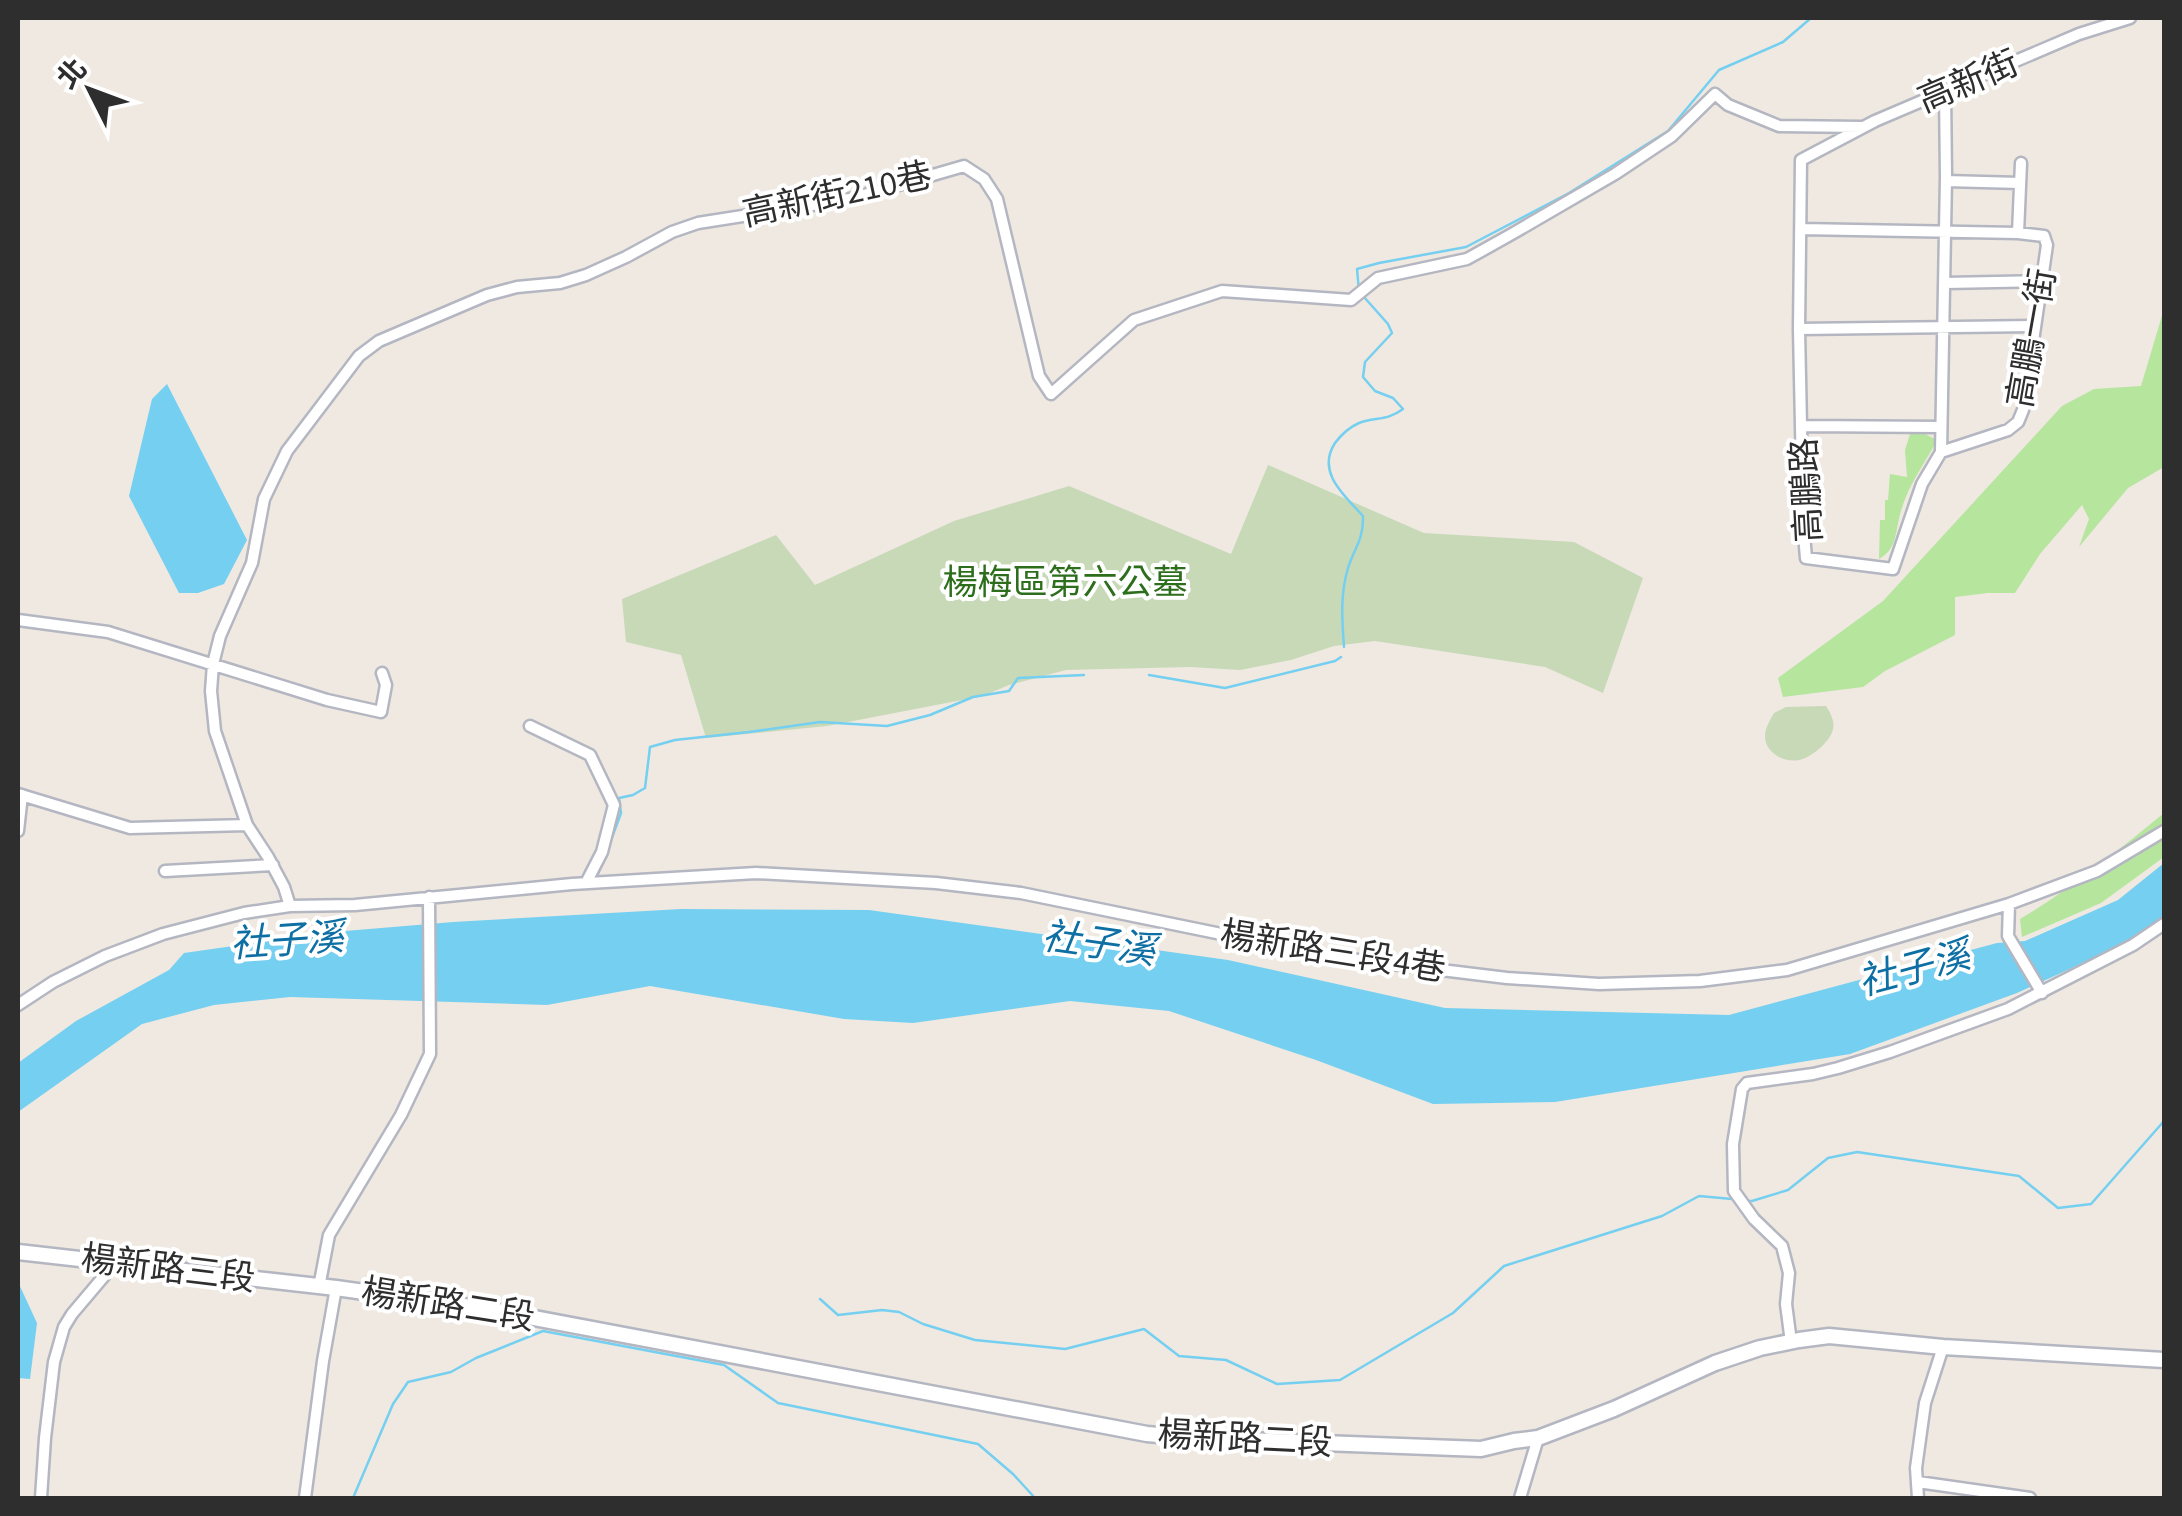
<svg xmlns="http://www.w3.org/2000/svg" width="2182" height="1516" font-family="'Source Sans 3','Noto Sans TC',sans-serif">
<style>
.green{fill:#b6e59e}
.cemetery{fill:#c8d9b8}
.water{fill:#75cff0}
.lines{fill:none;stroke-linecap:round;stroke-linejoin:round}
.stream{stroke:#75cff0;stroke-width:2.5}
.street-casing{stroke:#b4b7c1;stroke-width:15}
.secondary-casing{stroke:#b4b7c1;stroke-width:19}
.street{stroke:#fff;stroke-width:10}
.secondary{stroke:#fff;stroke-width:14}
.labels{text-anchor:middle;stroke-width:8;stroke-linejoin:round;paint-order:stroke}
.street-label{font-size:35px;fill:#2e2e2e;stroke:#fff}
.park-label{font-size:35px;fill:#2c6e1b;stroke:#fff}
.water-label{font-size:38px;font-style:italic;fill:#0d6fa3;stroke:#fff}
</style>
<rect width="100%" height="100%" fill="#efe9e1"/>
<path class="green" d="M2164,309V467L2128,488L2079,547L2089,519L2082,505L2040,554L2015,593H1988L1955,597V635L1885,671L1863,687L1783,697L1778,678L1883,601L2062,406L2094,389L2141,386Z
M1921,432L1937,440C1925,464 1908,485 1901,511C1895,530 1898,549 1879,559L1880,520H1885V500H1888L1890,474L1907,477L1905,450L1910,434Z
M2164,813V857L2101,903L2022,937L2020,919C2072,888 2118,851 2164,813Z"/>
<path class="cemetery" d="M1268,465L1424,533L1574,542L1643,578L1603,693L1545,667L1375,641L1334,646L1291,660L1240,670L1190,667L1066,670L1009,685L983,696L827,726L706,738L681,655L626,642L622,599L776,535L815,585L954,521L1069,486L1231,554Z
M1826,706C1830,712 1835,721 1833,729C1831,741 1811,758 1799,760C1784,763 1765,753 1765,736C1765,728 1770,720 1774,713L1786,707Z"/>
<path class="water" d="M167,384L247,540L224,584L198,593H179L129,496L152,399Z
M2164,863V917L2133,940L2017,993L1850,1054L1555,1102L1433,1104L1316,1060L1169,1011L1070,1001L913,1023L844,1019L650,986L547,1005L290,997L214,1005L142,1024L18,1112V1063L76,1021L169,970L184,953L333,932L453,922L681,909L869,910L1228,960L1445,1008L1729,1015L1997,943L2025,941L2118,900Z
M18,1282L37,1323L30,1379L18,1378Z"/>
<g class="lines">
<path class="stream" d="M1359,291L1357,269L1379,263L1466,247L1569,193L1668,131L1719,70L1783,42L1811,18
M1344,647C1342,620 1340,595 1348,568C1355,546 1363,542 1363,516C1344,495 1316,472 1335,443C1341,435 1350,427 1359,423C1376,417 1387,421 1403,409L1393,398L1375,391L1363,377L1365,362L1392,333L1388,324L1364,297
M1149,675L1225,688L1335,661L1341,657
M607,851L621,813L619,798L633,795L645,788L650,747L675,740L749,732L820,722L887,726L930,715L973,697L1009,691L1018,678L1084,675
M598,874L602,863
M1745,1201H1752L1788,1190L1828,1158L1857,1152L2019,1176L2058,1208L2091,1204L2164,1121
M820,1299L838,1315L882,1310L899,1312L923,1324L975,1340L1065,1349L1144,1329L1179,1356L1226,1360L1277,1384L1340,1380L1453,1313L1504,1266L1662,1216L1699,1196L1732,1199
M353,1498L393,1404L408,1382L451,1372L476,1358L543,1331L724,1365L778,1403L978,1444L1013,1474L1035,1498"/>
<defs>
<path id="street" d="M1945,91L1946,177L1941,452L1922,484L1893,569L1806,558L1803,523L1799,329L1801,160L1875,121L2079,34L2130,18
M1946,181L2020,183
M1801,229L2018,233L2044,236L2047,245L2023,410L2018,422L2008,430L1941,452
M2018,233L2021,163
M1945,283L2041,281
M1799,329L2035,326
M1802,426L1941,427
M18,620L108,632L327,700L381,712L386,685L382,673
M530,726L590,755L614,805L602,852L586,883
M18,794L130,828L247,825
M18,831L22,795
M165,871L273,865
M2009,904L2008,936L2042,993
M290,906L284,887L268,857L247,825L215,731L211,691L213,664L220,636L252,563L264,499L287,451L359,356L379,341L487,295L517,287L560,283L586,275L626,257L672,232L698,223L850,199L964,166L984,179L997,199L1039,376L1051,394L1134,320L1222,291L1351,300L1378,278L1467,259L1510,235L1615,174L1672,136L1715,94L1728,105L1779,126L1862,127
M18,1005L53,982L105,956L163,934L244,913L290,906L355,905L572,884L756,873L936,883L1021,893L1334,957L1507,978L1599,984L1700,981L1787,970L2009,904L2097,871L2164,831
M319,1287L329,1235L401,1115L430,1054L429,897
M1791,1342L1786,1304L1789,1273L1782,1246L1754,1219L1734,1191L1733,1144L1742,1089L1747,1083L1813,1074L1838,1068L1890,1052L2008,1009L2133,945L2164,924
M1918,1482L2030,1498
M41,1498L45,1438L54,1362L64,1327L72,1314L116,1262
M305,1498L323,1361L336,1288
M1520,1498L1538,1438
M1918,1498L1916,1468L1925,1403L1943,1347"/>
<path id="secondary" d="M18,1252L336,1288L492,1310L1147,1434L1192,1438L1481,1449L1514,1441L1538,1438L1614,1409L1715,1363L1760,1348L1799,1340L1829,1336L1943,1347L2164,1360"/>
</defs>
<use href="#street" class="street-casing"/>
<use href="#secondary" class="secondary-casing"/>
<use href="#street" class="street"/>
<use href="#secondary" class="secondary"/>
</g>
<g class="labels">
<g class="street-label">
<text transform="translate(1968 81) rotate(-23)" y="12">高新街</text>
<text transform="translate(837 194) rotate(-12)" y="12">高新街210巷</text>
<text transform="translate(2031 338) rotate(-80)" y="12">高鵬一街</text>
<text transform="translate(1806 490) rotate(-93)" y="12">高鵬路</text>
<text transform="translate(1333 951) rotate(9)" y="12">楊新路三段4巷</text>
<text transform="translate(168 1268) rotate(7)" y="12">楊新路三段</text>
<text transform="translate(448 1304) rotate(9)" y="12">楊新路二段</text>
<text transform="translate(1245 1438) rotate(3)" y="12">楊新路二段</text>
</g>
<g class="park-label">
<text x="1065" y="594">楊梅區第六公墓</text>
</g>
<g class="water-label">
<text transform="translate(287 940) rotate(-4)" y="13">社子溪</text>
<text transform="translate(1099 943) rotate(8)" y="13">社子溪</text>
<text transform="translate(1914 968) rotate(-15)" y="13">社子溪</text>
</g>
</g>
<rect width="2182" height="1516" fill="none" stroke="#2e2e2e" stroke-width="40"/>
<g transform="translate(90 90) rotate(312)" stroke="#ffffff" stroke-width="8" paint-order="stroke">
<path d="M0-8L18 38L0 25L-18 38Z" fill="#2e2e2e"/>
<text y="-15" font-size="28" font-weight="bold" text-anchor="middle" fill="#2e2e2e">北</text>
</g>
</svg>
